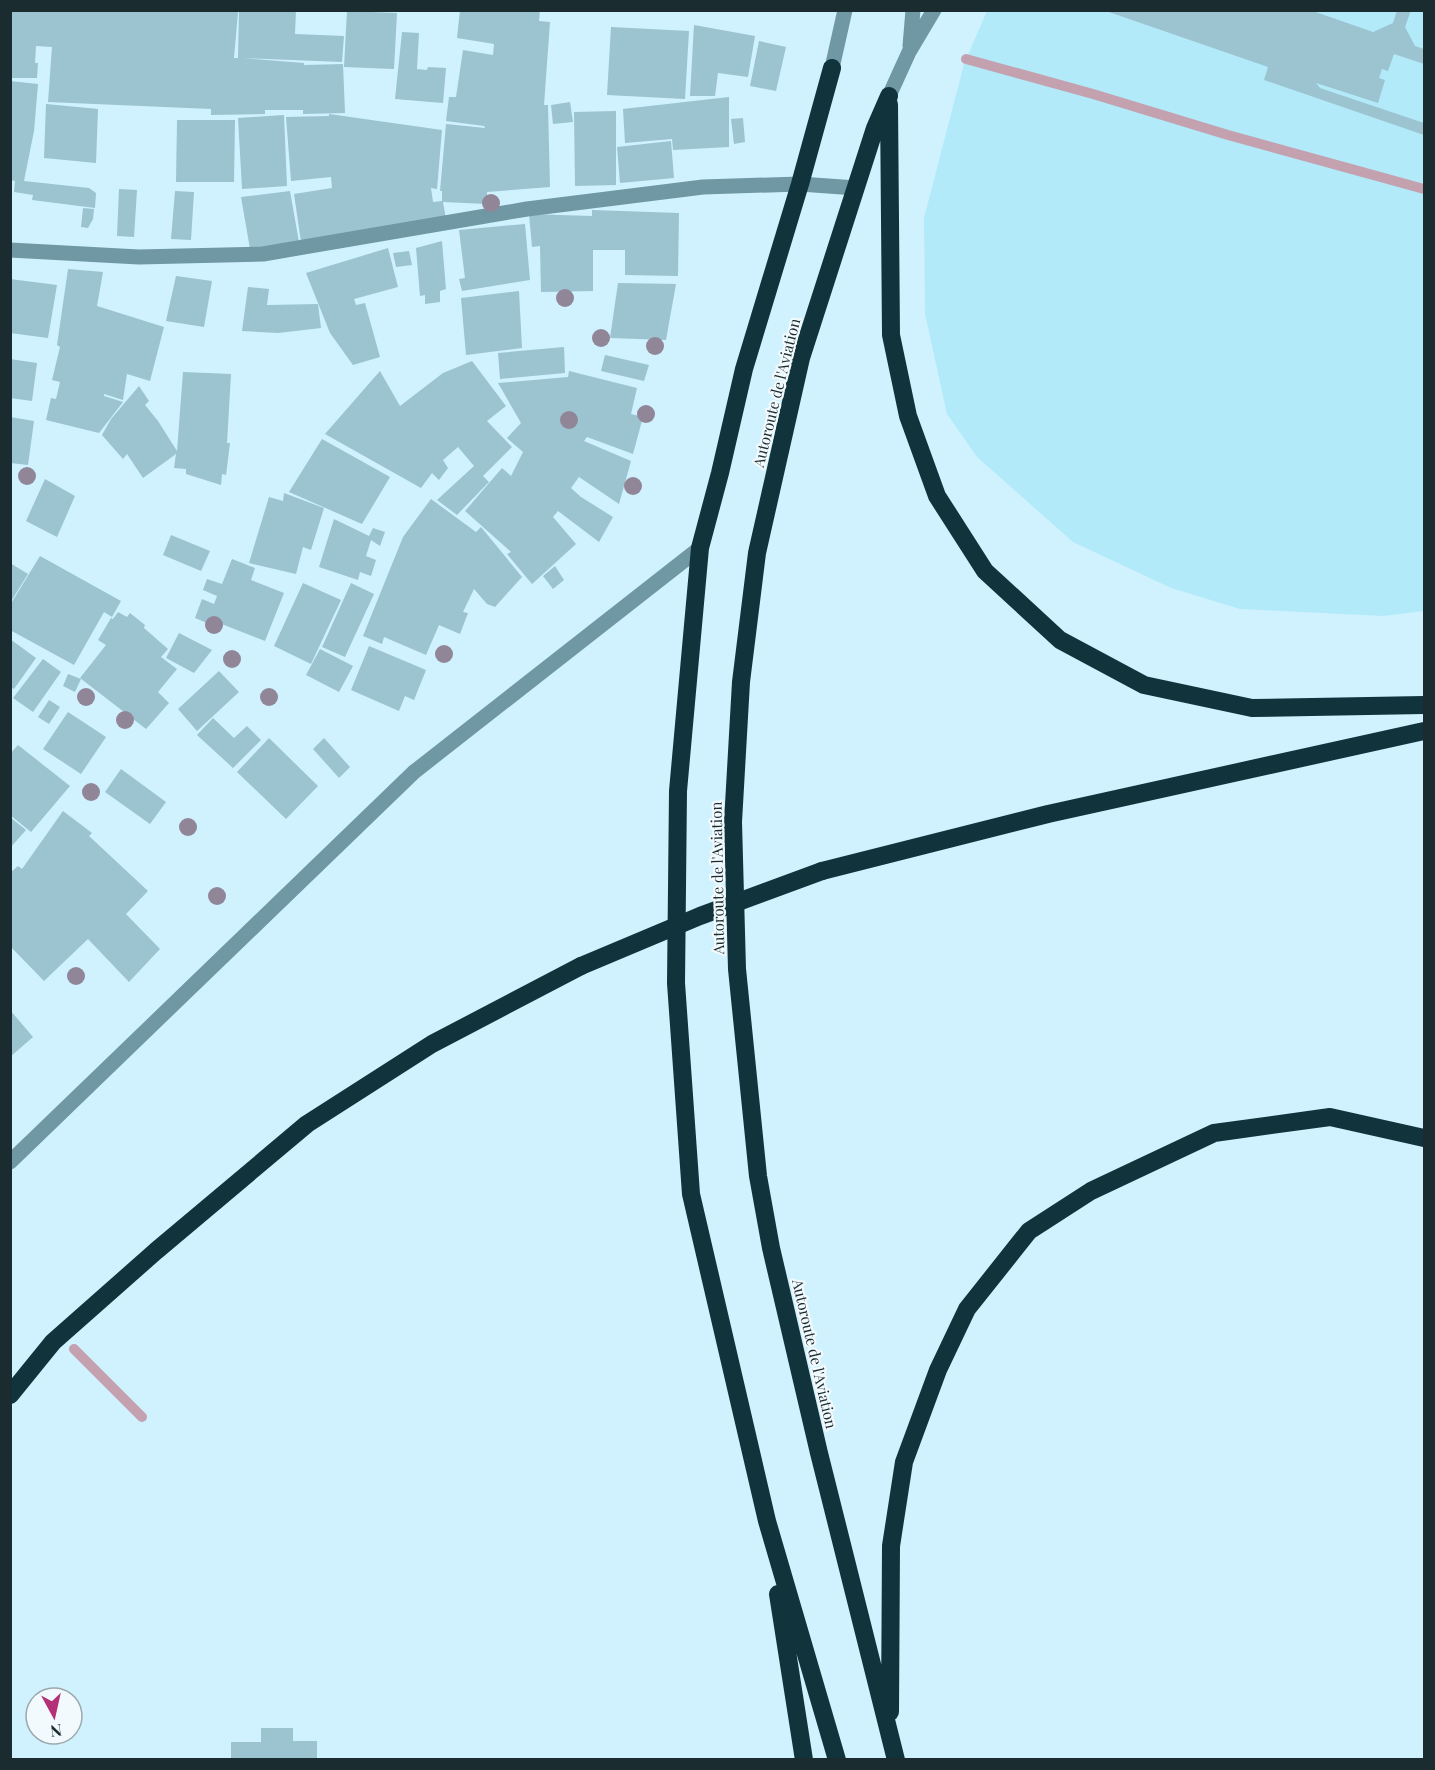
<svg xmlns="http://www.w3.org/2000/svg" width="1435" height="1770" font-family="'Playfair Display',serif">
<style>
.built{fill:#b3eafa}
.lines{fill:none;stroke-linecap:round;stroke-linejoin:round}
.stream{stroke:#c4a1af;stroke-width:10}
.building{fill:#9cc3d0}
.minor{stroke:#7097a4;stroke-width:15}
.highway{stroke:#11333c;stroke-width:18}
.highway-bridge{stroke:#11333c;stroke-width:18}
.tree{fill:#918698}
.labels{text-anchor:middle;stroke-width:4.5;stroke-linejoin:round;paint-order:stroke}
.street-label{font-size:15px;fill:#1b2c31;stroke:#f2fafd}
</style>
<rect width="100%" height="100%" fill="#cff2fe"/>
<path class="built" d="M987,11H1424V611L1383,616L1240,609L1171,588L1073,542L977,457L947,414L925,314L924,218L964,64Z"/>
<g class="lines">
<path class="stream" d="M966,59L1093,94L1228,135L1424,189
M74,1349L142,1417"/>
</g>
<path class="building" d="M10,10L238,12L234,58H238L239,11L296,10L295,34L344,36L342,62L243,58L304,63V65L343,64L345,113L303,114V110H265V114L211,115V109L48,102L52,47L36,46L35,63H38L37,78H10Z
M460,10H540L539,21L550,22L544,105H548L550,187L487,192V204L443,202L446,219L301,242L294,194L332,188L331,177L291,181L286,117L329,116V114L442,130L437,189L431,188L433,202L442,201V191H440L446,124L485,128L484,126L446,121L449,97H456L463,50L493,55L494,44L457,38Z
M1103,10H1310L1373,32L1393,23L1397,10H1411L1405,27L1415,46L1424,49V64L1394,54L1388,71L1382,69L1379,78L1385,80L1378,103L1316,83L1320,88L1424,123V135L1264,80L1268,67Z
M347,11L397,13L394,69L344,67Z
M694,25L755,36L748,77L718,73L715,96H690Z
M611,27L689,31L685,99L607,95Z
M402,32L419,33L417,69L427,70L428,67L446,68L443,103L395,99Z
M759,41L786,47L776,91L750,86Z
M10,81L38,84L34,131L24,181L89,188L96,193L95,208L32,200L33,195L14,192L15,181L10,180Z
M729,97V147L673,150L672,139L625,143L623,109Z
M570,102L573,122L553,124L551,105Z
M46,104L98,109L96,163L44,158Z
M616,111V185L575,186L574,112Z
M284,115L287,186L242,189L238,118Z
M743,118L745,142L734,144L731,119Z
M177,120H235L234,182H176Z
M671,141L674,178L620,183L617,147Z
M119,189L137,190L134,237L117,236Z
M175,191L194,192L191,240L171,239Z
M290,191L299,242L250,249L241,197Z
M83,208L94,209L93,219L88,228L81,227Z
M592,210L679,213L678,276L625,275V250H593V291L541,292L540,246L532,247L529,214L592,216Z
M525,224L530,280L462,291L459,279L465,278L459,230Z
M442,241L446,289L440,291V302L425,304V295L420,296L416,248Z
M388,248L398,287L354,299L356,305L365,303L380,357L353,365L330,333L306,273Z
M409,251L412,265L396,267L393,253Z
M68,269L103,272L97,306L164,327L150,381L127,374L123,400L104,394V396L123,402L99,433L46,420L51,398L56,399L60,382L52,380L60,347L57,345Z
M176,276L212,281L204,327L166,321Z
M10,279L57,285L48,338L10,333Z
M618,283L676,284L666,340L610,338Z
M248,287L269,289L267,305L318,304L321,328L278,333L242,331Z
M519,291L522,348L466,355L461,298Z
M564,347L565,373L500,379L498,353Z
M605,355L649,365L644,381L601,371Z
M10,359L37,363L32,401L10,398Z
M472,361L506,406L487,421L512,447L483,476L489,482L457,515L437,500L474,466L458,447L443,460L448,468L439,480L432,473L421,488L325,434L380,371L400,406L443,373Z
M569,371L637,388L631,414L643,417L633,454L587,437L584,441L631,461L619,504L579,477L571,488L581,497L613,517L599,542L558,511L553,517L576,544L532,584L507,554L511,552L465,511L502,468L511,476L523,452L507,438L521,423L498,383L568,377Z
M183,372L231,374L227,443H230L226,475L222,474L221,485L186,474V469L174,468L176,454L143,478L127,454L123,459L102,435L111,419L139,386L149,401L145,405L158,421L177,451Z
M10,417L34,421L28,465L10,463Z
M322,439L390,477L362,524L289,492Z
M45,479L75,496L57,537L26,521Z
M284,493L324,508L311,550L303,547L296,574L249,563L269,497L283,501Z
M431,499L476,532L481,527L522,577L495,607L487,604L474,589L463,612L468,613L460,634L439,625L426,655L384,637L382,644L363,636L403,537Z
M334,519L369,536L373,528L385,532L380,546L371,540L366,556L376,560L371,576L360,572L358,580L319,567Z
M171,535L210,551L201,571L163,555Z
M40,556L121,601L112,617L104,612L74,665L10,630V605Z
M232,559L255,568L251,580L284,593L265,641L209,619L207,623L195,618L202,599L214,604L217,596L203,590L207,579L222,584Z
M10,563L28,574L10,603Z
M555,566L564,580L553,589L543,576Z
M303,583L341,600L311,664L274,646Z
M351,583L374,594L345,657L322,647Z
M118,612L127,617L130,613L145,625L144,628L168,649L161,657L177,669L158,692L169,703L146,729L80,678L106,645L98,640L111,618L113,619Z
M179,633L212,650L194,673L166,658Z
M10,639L36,658L14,689L10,687Z
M369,646L426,670L414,700L405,696L399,711L351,690Z
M320,649L353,666L339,692L306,675Z
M43,659L61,672L33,712L13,698Z
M219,671L239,692L197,731L178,709Z
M68,674L81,679L75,692L63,686Z
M49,700L60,707L49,724L38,717Z
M68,712L106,737L81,774L43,749Z
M213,718L234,738L247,726L261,740L233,768L197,735Z
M269,738L318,786L286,819L237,772Z
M324,738L350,767L339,778L313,749Z
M18,745L70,786L31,832L10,815V754Z
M121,769L166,802L150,824L105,792Z
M63,811L92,833L89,836L148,891L126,914L160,949L129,982L88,939L44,981L10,946V873L18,866L22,869Z
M10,817L26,830L10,848Z
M10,1010L33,1037L10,1057Z
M261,1728H293V1741H317V1760H231V1742H261Z"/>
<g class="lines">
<path class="minor" d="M910,46L913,10
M832,68L845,10
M889,96L909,52L934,10
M10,250L139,257L263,254L527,209L703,187L800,184L856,188
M10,1162L414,772L700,548"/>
<path class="highway" d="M832,68L800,184L744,369L720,473L700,548L678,791L676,983L691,1194L767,1521L837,1760
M889,96L875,128L801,358L757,553L741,682L733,822L737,969L758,1176L771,1248L819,1453L896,1760
M889,104L891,335L908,416L937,496L985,571L1060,640L1144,685L1252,708L1424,705
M822,871L1048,814L1424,731
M10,1395L53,1342L156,1251L307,1124L432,1044L581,966
M778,1594L804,1760
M890,1712L891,1546L904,1462L938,1370L967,1309L1029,1231L1091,1191L1214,1133L1330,1117L1424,1138"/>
<path class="highway-bridge" d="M581,966L700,916L822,871"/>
</g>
<g class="tree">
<circle cx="491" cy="203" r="9"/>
<circle cx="565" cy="298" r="9"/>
<circle cx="601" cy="338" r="9"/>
<circle cx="655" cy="346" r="9"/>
<circle cx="646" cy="414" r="9"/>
<circle cx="569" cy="420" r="9"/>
<circle cx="27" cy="476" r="9"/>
<circle cx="633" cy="486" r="9"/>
<circle cx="214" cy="625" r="9"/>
<circle cx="444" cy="654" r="9"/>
<circle cx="232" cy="659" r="9"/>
<circle cx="86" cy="697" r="9"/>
<circle cx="269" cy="697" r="9"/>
<circle cx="125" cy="720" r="9"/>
<circle cx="91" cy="792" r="9"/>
<circle cx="188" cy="827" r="9"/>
<circle cx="217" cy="896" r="9"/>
<circle cx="76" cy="976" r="9"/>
</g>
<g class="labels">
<g class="street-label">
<text transform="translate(777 393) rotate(-76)" y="5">Autoroute de l'Aviation</text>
<text transform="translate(718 878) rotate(-91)" y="5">Autoroute de l'Aviation</text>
<text transform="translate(814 1354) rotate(77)" y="5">Autoroute de l'Aviation</text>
</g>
</g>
<rect width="1435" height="1770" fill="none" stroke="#1b2c31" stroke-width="24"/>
<g transform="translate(54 1716) rotate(172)"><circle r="28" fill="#f2fafd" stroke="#9ca8ab" stroke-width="1.5"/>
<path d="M0-4.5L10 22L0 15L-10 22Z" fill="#b43178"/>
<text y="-9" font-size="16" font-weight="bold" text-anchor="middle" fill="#1b2c31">N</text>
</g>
</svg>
